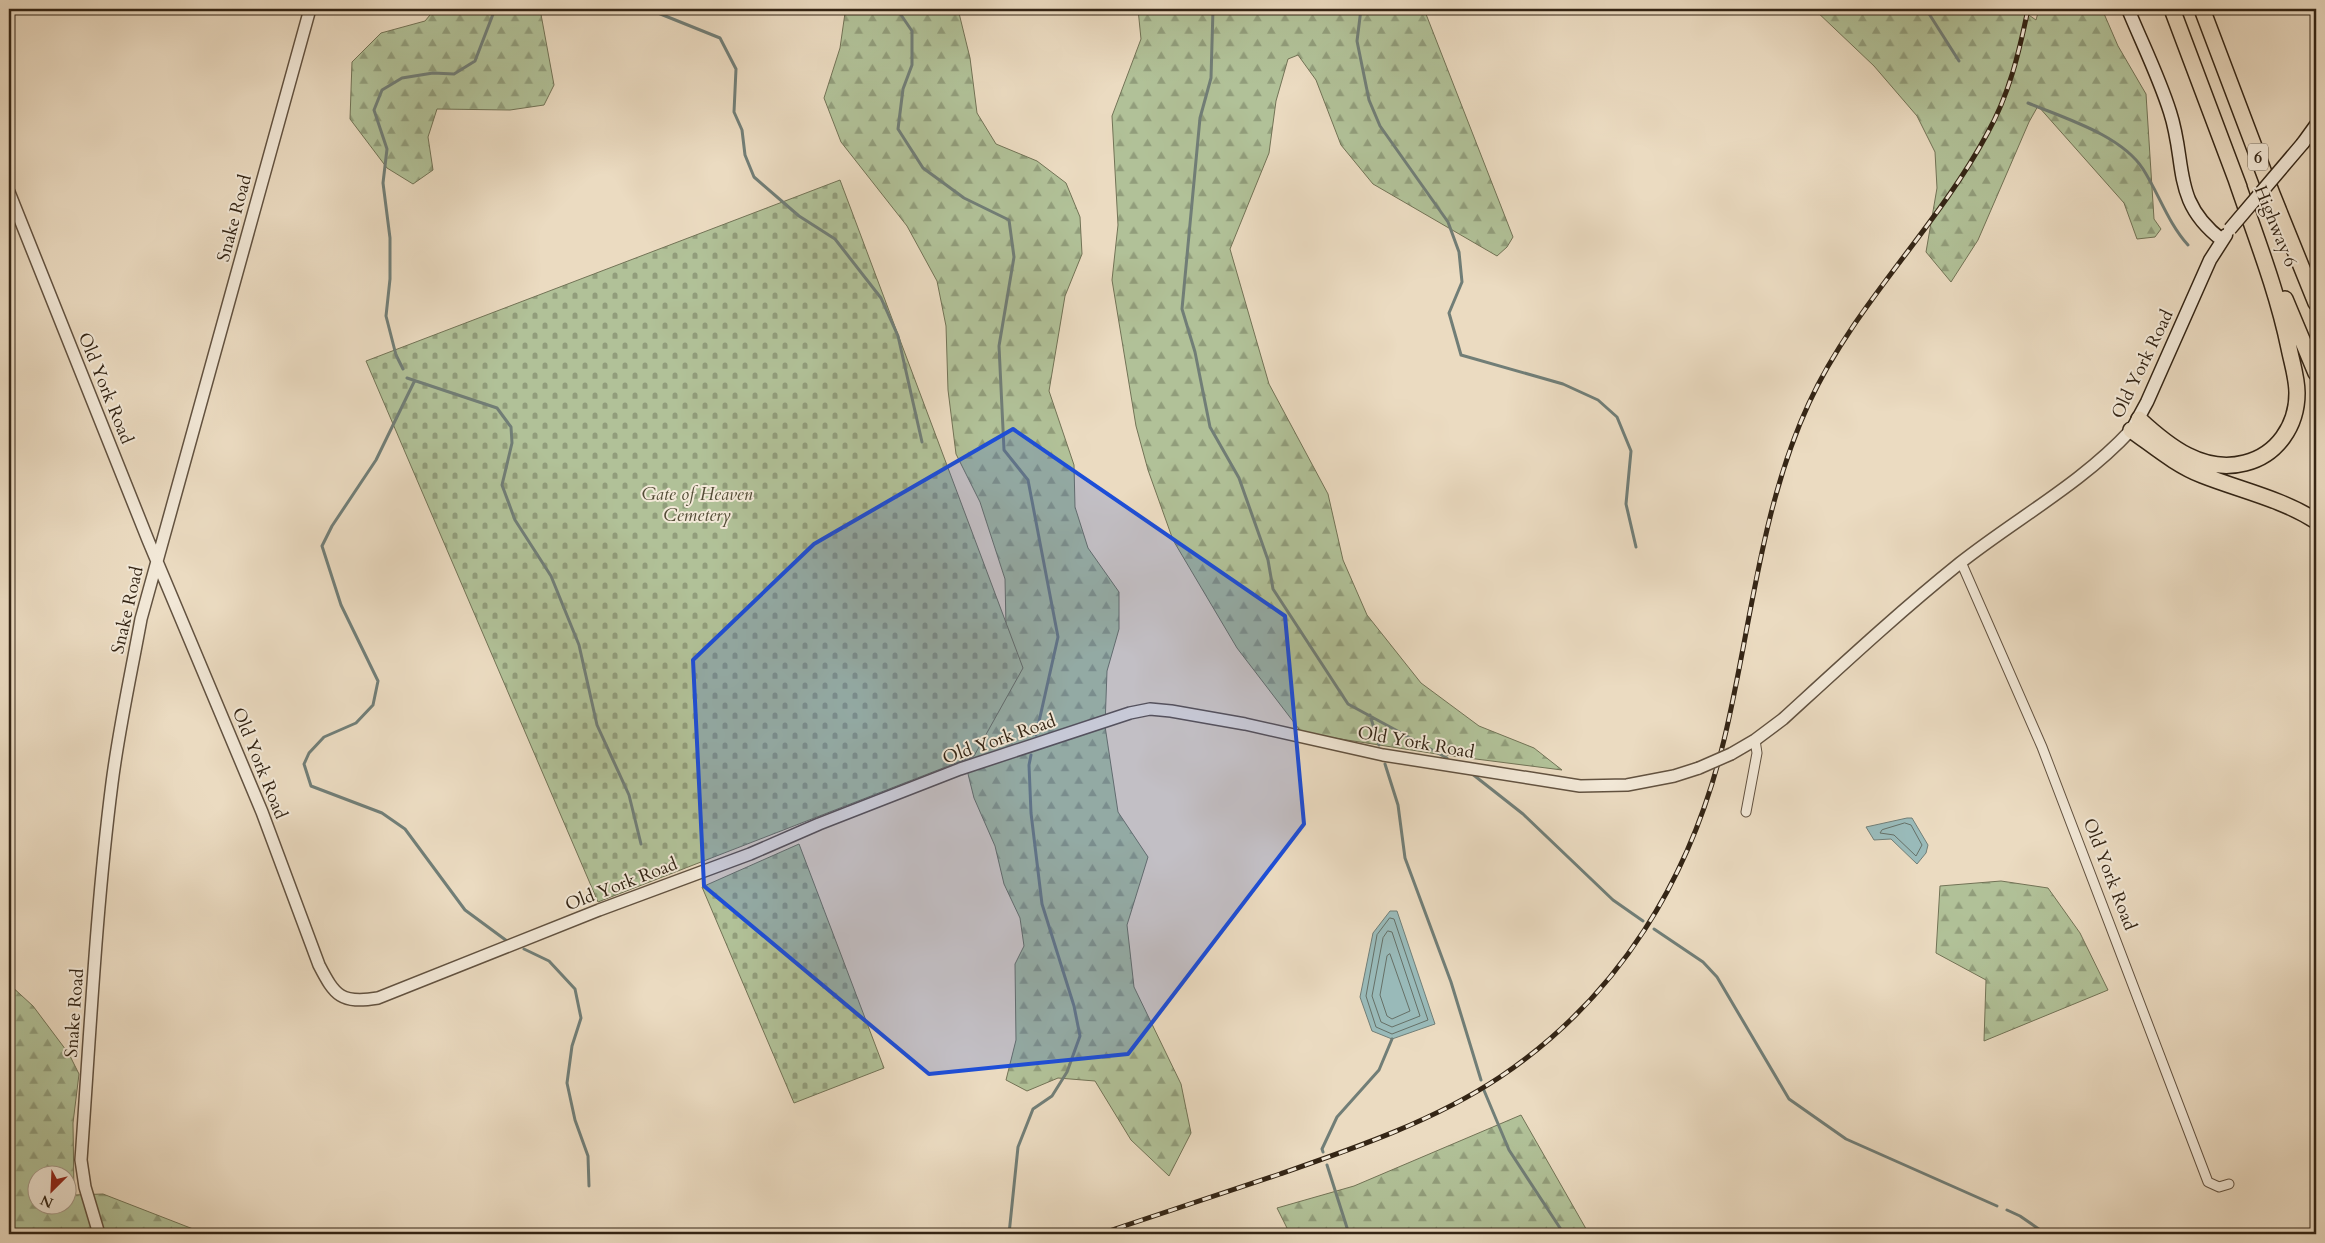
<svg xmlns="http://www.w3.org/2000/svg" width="2325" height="1243" font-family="Cardo,serif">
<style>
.forest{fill:url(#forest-firs);stroke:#727356;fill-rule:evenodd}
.cemetery{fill:url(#cemetery-stones);stroke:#727356}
.water{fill:#99bab9;stroke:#717e77}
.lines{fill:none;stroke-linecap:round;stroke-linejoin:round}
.shore{stroke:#667067;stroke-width:1}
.stream{stroke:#717e77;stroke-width:3}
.minor-casing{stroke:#625240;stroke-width:11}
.tertiary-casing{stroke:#625240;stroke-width:14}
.secondary-casing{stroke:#342515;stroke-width:15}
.motorway-casing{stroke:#342515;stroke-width:18}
.minor{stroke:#f2e8d7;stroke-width:9}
.tertiary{stroke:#f2e8d7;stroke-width:11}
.secondary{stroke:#f2e8d7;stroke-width:12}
.motorway{stroke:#ebdbc1;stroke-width:15}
.rail-casing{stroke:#342515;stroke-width:5}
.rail{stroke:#f2e8d7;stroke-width:3;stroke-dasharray:9;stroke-linecap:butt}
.tertiary-bridge-casing{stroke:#625240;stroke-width:14;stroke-linecap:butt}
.secondary-bridge-casing{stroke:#342515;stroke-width:15;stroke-linecap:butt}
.tertiary-bridge{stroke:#f2e8d7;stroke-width:11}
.secondary-bridge{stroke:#f2e8d7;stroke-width:12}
.marked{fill:#1d4ed8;fill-opacity:0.2;stroke:#1d4ed8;stroke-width:4;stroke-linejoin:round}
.labels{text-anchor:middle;stroke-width:4;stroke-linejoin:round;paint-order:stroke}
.shield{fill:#f2e8d7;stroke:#6d604f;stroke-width:1}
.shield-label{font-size:16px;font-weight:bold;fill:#342515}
.street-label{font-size:18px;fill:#342515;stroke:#f2e8d7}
.park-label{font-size:18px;font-style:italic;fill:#534c36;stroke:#f2e8d7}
</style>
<defs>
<pattern id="forest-firs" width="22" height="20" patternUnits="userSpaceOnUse" patternTransform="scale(1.25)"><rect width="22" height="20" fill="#b1c198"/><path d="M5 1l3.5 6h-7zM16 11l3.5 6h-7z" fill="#919d7b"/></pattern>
<pattern id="cemetery-stones" width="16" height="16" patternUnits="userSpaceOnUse" patternTransform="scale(1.25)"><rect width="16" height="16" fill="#b1c198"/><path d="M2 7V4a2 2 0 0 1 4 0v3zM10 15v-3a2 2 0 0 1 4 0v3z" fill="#919d7b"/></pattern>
</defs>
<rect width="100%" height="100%" fill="#ebdbc1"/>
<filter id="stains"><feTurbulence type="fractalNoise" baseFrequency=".004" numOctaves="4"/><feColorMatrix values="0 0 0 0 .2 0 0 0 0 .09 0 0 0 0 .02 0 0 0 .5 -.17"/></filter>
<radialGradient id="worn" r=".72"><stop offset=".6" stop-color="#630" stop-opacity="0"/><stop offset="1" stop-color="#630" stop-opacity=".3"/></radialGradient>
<path class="forest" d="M435,9H540L554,85L544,105L510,110L437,109L428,137L433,170L413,184L387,168L350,119L352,62L381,33L425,21Z
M839,9H958L970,58L977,113L996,144L1037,161L1066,183L1080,217L1082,254L1065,296L1049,391L1074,465L1075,507L1088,548L1119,592V629L1107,671L1105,726L1118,812L1148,857L1127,925L1134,987L1181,1084L1191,1133L1169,1176L1131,1140L1095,1081L1058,1078L1027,1091L1006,1080L1016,1040L1015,964L1024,946L1020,918L1004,884L995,846L974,798L966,766L1007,673L1005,579L980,502L956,454L948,390L946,326L937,281L907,226L841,142L824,98L840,48L845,13Z
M1138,9H1424L1513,237L1507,247L1497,256L1373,184L1341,145L1316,80L1298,55L1288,59L1276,101L1269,153L1230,249L1269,384L1328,494L1343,560L1367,615L1421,683L1479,726L1534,748L1562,770L1437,754L1302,733L1237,648L1173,540L1148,470L1136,426L1112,280L1118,225L1112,116L1141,39Z
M1814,9H2020L2036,20L2039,9H2102L2118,46L2146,94L2154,219L2161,229L2155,237L2137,239L2124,203L2038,106L2029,122L1978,240L1951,282L1926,252L1937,188L1935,152L1917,116L1874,66Z
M2001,881L2048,888L2080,933L2108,990L1984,1041L1986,980L1936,953L1940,886Z
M9,984L33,1006L69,1054L79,1074L73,1123L74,1195L103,1194L206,1234H9ZM38,1176H68V1206H38Z
M1521,1115L1589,1234H1290L1277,1208L1354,1186Z"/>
<path class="cemetery" d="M840,180L1023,668L974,756L598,902L366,361Z
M799,844L884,1068L794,1103L702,887Z"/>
<path class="water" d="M1907,818H1912L1928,845L1926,853L1917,864L1891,839L1874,840L1866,827Z
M1390,911H1397L1435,1024L1392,1039L1372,1031L1360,997L1373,933Z"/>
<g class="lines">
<path class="shore" d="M1905,823L1911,825L1922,845L1916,856L1894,835L1880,833L1882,830Z
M1390,918L1394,919L1428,1020L1392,1034L1376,1027L1366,996L1377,935Z
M1388,931L1392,932L1420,1016L1392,1027L1381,1022L1372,996L1383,938Z
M1390,954L1410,1011L1392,1019L1387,1016L1380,995L1387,956Z"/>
<path class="stream" d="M648,9L720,38L736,69L734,112L742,130L745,155L754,177L799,216L835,239L881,298L898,336L922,442
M897,9L912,31V65L903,89L898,129L923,168L964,198L1009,220L1014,257L999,346L1004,450L1028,480L1058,637L1036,735
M1213,9L1211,78L1200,118L1182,309L1195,352L1210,427L1239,478L1268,560L1273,589L1348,704L1447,758
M1361,9L1357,41L1369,100L1380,126L1448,222L1459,252L1462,282L1449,313L1461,355L1563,384L1598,400L1617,417L1631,451L1626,504L1636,547
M1926,9L1959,61
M2028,103C2064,118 2121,135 2143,169C2159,194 2168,223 2188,245
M403,369L396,355L386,316L390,279V238L383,183L387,149L374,110L382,90L402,78L433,73L454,74L475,61L495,9
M407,378L497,408L511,427L512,443L502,485L515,520L551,576L579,645L597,725L629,795L641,844
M414,382L376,460L332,526L322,546L341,605L378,681L373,705L356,723L324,737L309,753L304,764L311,786L382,813L405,829L465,910L507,941
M1370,715L1379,745
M1385,764L1398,805L1405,858L1451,982L1481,1080
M1471,773L1523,814L1613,900L1643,921
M1654,929L1703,962L1717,977L1789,1099L1846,1139L1997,1206
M524,949L549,961L575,989L581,1018L572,1046L567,1083L575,1120L588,1156L589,1186
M1483,1088L1509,1150L1564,1234
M1323,1152L1322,1149L1337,1117L1379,1070L1392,1039
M1327,1165L1349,1234
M2007,1210L2020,1216L2046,1234
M1009,1234L1018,1147L1033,1109L1052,1096L1067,1072L1080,1036L1074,1006L1042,904L1031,813L1029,765L1031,755"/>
<defs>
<path id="minor" d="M1961,562L2042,747L2208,1182L2219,1187L2229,1184
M1746,812L1757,753L1755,740"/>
<path id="tertiary" d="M9,192L148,540L262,812L319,965C335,996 341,1004 378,998L599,910L750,854L819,824L960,769L1130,713L1150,709L1171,711L1245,724L1383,755L1580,786L1627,785L1674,776L1699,768
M1731,754L1755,740L1783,719C1841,666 1899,612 1960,563C2017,518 2081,484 2131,430
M99,1234L85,1187L81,1160C90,1035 96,908 112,783C119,728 131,674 141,619L310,9"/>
<path id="secondary" d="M2128,9C2142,43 2159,77 2170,112C2187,164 2171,201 2222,240
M2303,143L2316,125
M2134,426L2147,402L2210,260L2226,235"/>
<path id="motorway" d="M2172,9L2239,187
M2202,9L2272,194L2316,303
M2285,299L2316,373
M2139,419C2168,446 2203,474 2245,463C2277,455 2297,426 2297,393C2297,378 2292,363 2289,348C2277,290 2255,235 2236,179
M2131,430C2154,446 2176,465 2202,475C2240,490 2282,499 2316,521"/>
</defs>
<use href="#minor" class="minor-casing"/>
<use href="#tertiary" class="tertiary-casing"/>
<use href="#secondary" class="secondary-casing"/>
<use href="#motorway" class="motorway-casing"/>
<use href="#minor" class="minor"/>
<use href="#tertiary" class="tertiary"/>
<use href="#secondary" class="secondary"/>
<use href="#motorway" class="motorway"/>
<defs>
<path id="rail" d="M1100,1234C1160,1214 1220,1194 1280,1174C1355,1148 1434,1121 1500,1077C1619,997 1691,878 1724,740C1751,628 1760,509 1809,403C1854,305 1936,229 1987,134C2009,95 2019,53 2028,9"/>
</defs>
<use href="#rail" class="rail-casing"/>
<use href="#rail" class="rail"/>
<defs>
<path id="tertiary-bridge" d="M1699,768L1731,754"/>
<path id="secondary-bridge" d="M2230,229L2303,143"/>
</defs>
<use href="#tertiary-bridge" class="tertiary-bridge-casing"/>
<use href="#secondary-bridge" class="secondary-bridge-casing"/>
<use href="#tertiary-bridge" class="tertiary-bridge"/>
<use href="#secondary-bridge" class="secondary-bridge"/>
</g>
<path class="marked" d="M1013,429L1285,616L1304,824L1128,1054L929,1074L704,886L693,660L814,544Z"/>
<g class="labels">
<rect class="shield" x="2248" y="143.5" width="20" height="27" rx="4"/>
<g class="shield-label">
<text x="2258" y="163">6</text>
</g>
<g class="street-label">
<text transform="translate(234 218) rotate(-75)" y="6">Snake Road</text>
<text transform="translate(2276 226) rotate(68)" y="6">Highway 6</text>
<text transform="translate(2142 364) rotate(-64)" y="6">Old York Road</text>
<text transform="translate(106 388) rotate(68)" y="6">Old York Road</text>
<text transform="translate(127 610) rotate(-77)" y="6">Snake Road</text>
<text transform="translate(999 739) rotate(-19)" y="6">Old York Road</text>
<text transform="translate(1416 742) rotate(10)" y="6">Old York Road</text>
<text transform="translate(260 763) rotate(68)" y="6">Old York Road</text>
<text transform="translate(2110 874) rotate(69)" y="6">Old York Road</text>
<text transform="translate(621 884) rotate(-21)" y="6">Old York Road</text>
<text transform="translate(74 1013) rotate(-86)" y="6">Snake Road</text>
</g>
<g class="park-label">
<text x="697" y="500">Gate of Heaven<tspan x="697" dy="21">Cemetery</tspan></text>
</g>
</g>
<rect width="2325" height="1243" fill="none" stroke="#ebdbc1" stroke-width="30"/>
<rect x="10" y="10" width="2305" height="1223" fill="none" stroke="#342515" stroke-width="2.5"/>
<rect x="15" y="15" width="2295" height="1213" fill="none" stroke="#342515"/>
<g transform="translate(52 1190) rotate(204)"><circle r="24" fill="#f2e8d7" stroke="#a69a89"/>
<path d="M0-4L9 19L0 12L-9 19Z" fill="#8f2418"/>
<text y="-8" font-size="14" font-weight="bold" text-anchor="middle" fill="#342515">N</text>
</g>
<rect width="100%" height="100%" filter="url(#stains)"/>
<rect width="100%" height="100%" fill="url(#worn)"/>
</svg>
